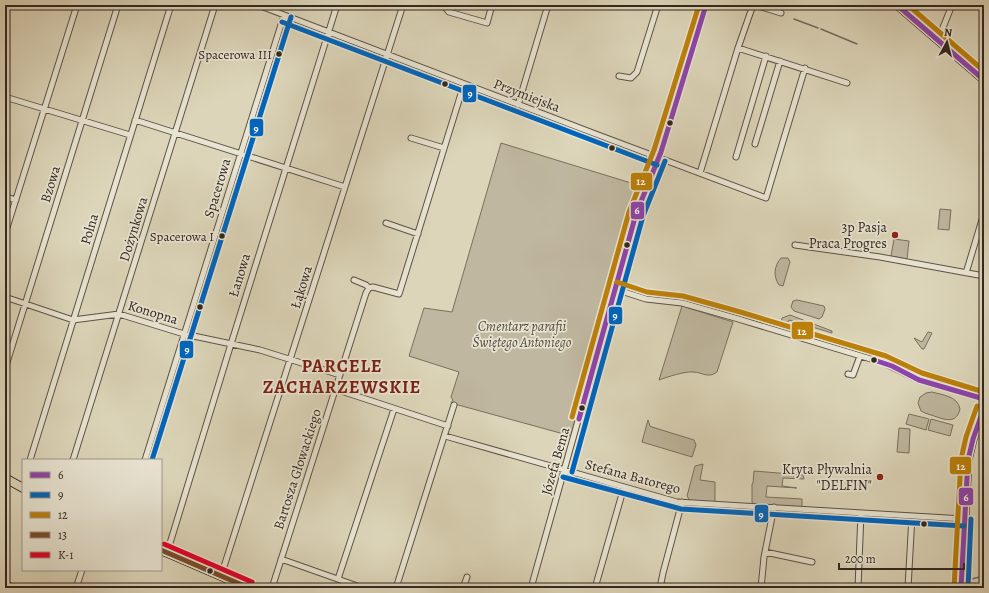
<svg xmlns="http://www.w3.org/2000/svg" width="989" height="593" font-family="Alegreya,serif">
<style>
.green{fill:#bfb79f;stroke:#796f60}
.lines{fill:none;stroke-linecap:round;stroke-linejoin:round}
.stream{stroke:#766c5d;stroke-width:1.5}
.street-casing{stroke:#5d5246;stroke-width:7}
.secondary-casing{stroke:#332720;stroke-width:9}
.primary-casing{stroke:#332720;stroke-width:10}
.street{stroke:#e8e4d2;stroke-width:5}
.secondary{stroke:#e8e4d2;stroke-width:7}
.primary{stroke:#dcd5b9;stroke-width:8}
.bus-1-casing{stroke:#e8e4d2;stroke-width:8}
.bus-2-casing{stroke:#e8e4d2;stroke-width:8}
.bus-3-casing{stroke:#e8e4d2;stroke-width:8}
.bus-4-casing{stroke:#e8e4d2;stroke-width:8}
.bus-5-casing{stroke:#e8e4d2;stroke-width:8}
.bus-1{stroke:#8e44ad;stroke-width:5}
.bus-2{stroke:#0065bd;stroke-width:5}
.bus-3{stroke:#bc800a;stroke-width:5}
.bus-4{stroke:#7a4b2a;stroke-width:5}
.bus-5{stroke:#e4002b;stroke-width:5}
.bus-dot{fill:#332720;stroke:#e8e4d2;stroke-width:1.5}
.poi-dot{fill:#8f2418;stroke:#e8e4d2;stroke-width:1.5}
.labels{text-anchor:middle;stroke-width:3.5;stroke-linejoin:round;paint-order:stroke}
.bus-label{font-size:13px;fill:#332720;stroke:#e8e4d2;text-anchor:end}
.street-label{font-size:14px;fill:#332720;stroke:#e8e4d2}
.poi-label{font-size:14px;fill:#332720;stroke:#e8e4d2;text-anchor:end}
.park-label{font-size:14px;font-style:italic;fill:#564b40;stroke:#e8e4d2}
.district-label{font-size:18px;font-weight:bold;letter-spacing:1px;fill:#7a1f14;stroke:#e8e4d2}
.line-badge{stroke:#e8e4d2;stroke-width:1.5}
.badge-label{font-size:11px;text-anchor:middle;font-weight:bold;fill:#fff}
</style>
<rect width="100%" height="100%" fill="#dcd5b9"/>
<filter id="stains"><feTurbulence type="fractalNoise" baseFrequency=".005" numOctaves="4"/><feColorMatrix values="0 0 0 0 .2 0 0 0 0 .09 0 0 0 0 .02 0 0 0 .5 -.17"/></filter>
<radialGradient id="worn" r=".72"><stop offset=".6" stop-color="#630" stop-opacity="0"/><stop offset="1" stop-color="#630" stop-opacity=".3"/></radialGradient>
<path class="green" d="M501,143L631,183L642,187L635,206L571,436L451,403L453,400L451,397L459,372L409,356L424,308L452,312Z
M940,209L951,210L949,230L938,229Z
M894,239L909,241L907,259L891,256Z
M781,258H788L790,262L783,286L779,285C773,276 774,266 781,258Z
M797,300L824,306L825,309L822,317L819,319L794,311L791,307L793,301Z
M682,306L733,322L717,372C708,379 702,372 693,372C686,371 667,377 659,380Z
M790,315L832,331V333L789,320L787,324L781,323L782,318Z
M928,332L932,333L924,349H922L914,338L922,342Z
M932,392C942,395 958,396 960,409C957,422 948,421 937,417C932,415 926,414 921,411L918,403L920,397L926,393Z
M909,414L929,419L926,430L906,424Z
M931,419L953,425L950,436L928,430Z
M648,420L650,426L652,427L694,440L696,445L692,457L642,442Z
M899,428L910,429L909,453L897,452Z
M703,464L700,480L715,482V502L690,501L687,496L695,466Z
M754,471L803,475L804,479L783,478L782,486L797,488L767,486L766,497L802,499V507L753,504L752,502V484L753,483Z"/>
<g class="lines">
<path class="stream" d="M794,19L818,28
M821,29L857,44
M967,580L984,576"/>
<defs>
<path id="street" d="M258,5L593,133L766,198L805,68
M443,5L449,12L487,23L492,5
M755,5L781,13
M938,40L952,5
M738,48L847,83
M619,76L631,78L637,72L658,5
M5,97L130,135
M518,105L548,5
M135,120L345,187
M411,138L444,148
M755,144L780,61
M736,157L766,56
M700,173L738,48L753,5
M5,197L16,200
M386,223L418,234
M5,234L77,5
M795,245L880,257L984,276
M966,273L984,213
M354,280L366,285L369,288
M615,289L646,299L682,303L735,318L884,363L919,380L984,399
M5,297L73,320L119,314L184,334L260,350L340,375
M5,369L118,5
M848,374L853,375L860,356
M335,389L448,426
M445,436L677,502L964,519
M30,460L171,5
M73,460L215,5
M145,460L284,15
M765,552L812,562
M167,553L231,344L337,5
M281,559L363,588
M221,576L403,5
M338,579L394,409
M5,583L14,588
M76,588L82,570
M272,588L366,293L369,288L373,287L399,294L464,84
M396,588L454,405
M463,588L467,577
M531,588L636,214L661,152L706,5
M595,588L624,487
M660,588L663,573L682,502
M761,588L764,557L774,507
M858,588L861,513
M908,588L912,516"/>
<path id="secondary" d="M897,5L984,80
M961,588L968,460L973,439L984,408"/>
<path id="primary" d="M5,478L23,488
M161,550L249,588"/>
</defs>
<use href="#street" class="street-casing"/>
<use href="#secondary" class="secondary-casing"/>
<use href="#primary" class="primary-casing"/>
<use href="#street" class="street"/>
<use href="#secondary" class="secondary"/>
<use href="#primary" class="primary"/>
<defs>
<path id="bus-1" d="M897,5L984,80
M874,360L892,366L919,380L984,399
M579,419L636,214L661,152L706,5
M961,588L968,460L973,439L984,408"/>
<path id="bus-2" d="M282,22L657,165
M152,460L291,17
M572,472L643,216L665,161
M563,477L681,509L964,526
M968,588L971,519"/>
<path id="bus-3" d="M908,5L984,71
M617,282L647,292L683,296L737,311L886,356L922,373L984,392
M572,417L629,212L654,150L699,5
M954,588L961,459L966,437L977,406"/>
<path id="bus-4" d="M161,550L249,588"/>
<path id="bus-5" d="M164,544L252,582"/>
</defs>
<use href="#bus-1" class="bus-1-casing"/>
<use href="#bus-2" class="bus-2-casing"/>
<use href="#bus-3" class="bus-3-casing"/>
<use href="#bus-4" class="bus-4-casing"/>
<use href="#bus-5" class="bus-5-casing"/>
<use href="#bus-1" class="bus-1"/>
<use href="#bus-2" class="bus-2"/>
<use href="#bus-3" class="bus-3"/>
<use href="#bus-4" class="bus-4"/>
<use href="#bus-5" class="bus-5"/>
</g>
<g class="bus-dot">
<circle cx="279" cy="54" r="3.5"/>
<circle cx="445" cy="84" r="3.5"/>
<circle cx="670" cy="123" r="3.5"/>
<circle cx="612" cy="148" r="3.5"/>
<circle cx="222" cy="236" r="3.5"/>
<circle cx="627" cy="245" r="3.5"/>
<circle cx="200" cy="307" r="3.5"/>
<circle cx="874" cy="360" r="3.5"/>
<circle cx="582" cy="408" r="3.5"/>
<circle cx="924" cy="524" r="3.5"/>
<circle cx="210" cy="571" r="3.5"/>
</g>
<g class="poi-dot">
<circle cx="895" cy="235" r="4"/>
<circle cx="880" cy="477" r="4"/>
</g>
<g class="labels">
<g class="bus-label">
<text x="272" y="59">Spacerowa III</text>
<text x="214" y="241">Spacerowa I</text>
</g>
<g class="street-label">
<text transform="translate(527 95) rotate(21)" y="5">Przymiejska</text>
<text transform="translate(50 184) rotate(-73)" y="5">Bzowa</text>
<text transform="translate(217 188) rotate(-73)" y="5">Spacerowa</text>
<text transform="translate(89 229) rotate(-73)" y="5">Polna</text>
<text transform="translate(133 229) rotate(-73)" y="5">Dożynkowa</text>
<text transform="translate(239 275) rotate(-73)" y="5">Łanowa</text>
<text transform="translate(301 287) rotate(-73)" y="5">Łąkowa</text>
<text transform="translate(153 312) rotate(17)" y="5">Konopna</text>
<text transform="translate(555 461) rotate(-74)" y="5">Józefa Bema</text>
<text transform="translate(297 469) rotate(-72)" y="5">Bartosza Głowackiego</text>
<text transform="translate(633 476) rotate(15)" y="5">Stefana Batorego</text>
</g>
<g class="poi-label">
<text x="887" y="232">3p Pasja<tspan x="887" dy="16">Praca Progres</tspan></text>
<text x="872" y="474">Kryta Pływalnia<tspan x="872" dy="16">"DELFIN"</tspan></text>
</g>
<g class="park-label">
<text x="522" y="331">Cmentarz parafii<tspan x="522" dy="16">Świętego Antoniego</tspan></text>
</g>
<g class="district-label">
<text x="342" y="372">PARCELE<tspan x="342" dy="21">ZACHARZEWSKIE</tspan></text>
</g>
</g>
<g class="line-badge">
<rect x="462" y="84" width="15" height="19" rx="4" fill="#0065bd"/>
<rect x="249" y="118" width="15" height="19" rx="4" fill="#0065bd"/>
<rect x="630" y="172" width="23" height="19" rx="4" fill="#bc800a"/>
<rect x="630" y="201" width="15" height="19" rx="4" fill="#8e44ad"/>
<rect x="608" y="306" width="15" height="19" rx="4" fill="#0065bd"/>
<rect x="791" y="321" width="23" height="19" rx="4" fill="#bc800a"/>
<rect x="179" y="340" width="15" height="19" rx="4" fill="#0065bd"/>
<rect x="949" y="456" width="23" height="19" rx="4" fill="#bc800a"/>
<rect x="958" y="487" width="16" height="19" rx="4" fill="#8e44ad"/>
<rect x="754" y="504" width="15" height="19" rx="4" fill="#0065bd"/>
</g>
<g class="badge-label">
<text x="470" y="97">9</text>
<text x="256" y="132">9</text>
<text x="641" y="185">12</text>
<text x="637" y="214">6</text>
<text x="615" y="319">9</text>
<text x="802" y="335">12</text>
<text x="187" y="353">9</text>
<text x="961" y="470">12</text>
<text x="966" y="501">6</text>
<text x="761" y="518">9</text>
</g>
<rect width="989" height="593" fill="none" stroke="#dcd5b9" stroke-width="20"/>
<rect x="6" y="6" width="977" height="581" fill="none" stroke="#332720" stroke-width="2"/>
<rect x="10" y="10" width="969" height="573" fill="none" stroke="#332720"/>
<rect x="22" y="459" width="140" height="112" fill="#e8e4d2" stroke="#a0988b"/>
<rect x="30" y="472" width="20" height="6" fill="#8e44ad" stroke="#a0988b"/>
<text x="58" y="479" font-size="12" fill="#332720">6</text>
<rect x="30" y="492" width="20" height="6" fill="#0065bd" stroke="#a0988b"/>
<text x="58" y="499" font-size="12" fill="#332720">9</text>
<rect x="30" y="512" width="20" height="6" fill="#bc800a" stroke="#a0988b"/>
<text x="58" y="519" font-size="12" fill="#332720">12</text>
<rect x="30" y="532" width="20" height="6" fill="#7a4b2a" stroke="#a0988b"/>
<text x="58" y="539" font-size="12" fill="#332720">13</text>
<rect x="30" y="552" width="20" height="6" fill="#e4002b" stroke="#a0988b"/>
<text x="58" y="559" font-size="12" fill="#332720">K-1</text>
<g transform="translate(947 42) rotate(7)" stroke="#e8e4d2" stroke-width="3" paint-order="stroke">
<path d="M0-3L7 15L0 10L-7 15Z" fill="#332720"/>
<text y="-6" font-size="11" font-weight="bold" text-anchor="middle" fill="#332720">N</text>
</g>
<path d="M839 563v6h125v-6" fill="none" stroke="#332720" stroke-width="2"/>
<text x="845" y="563" font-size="12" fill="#332720" stroke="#e8e4d2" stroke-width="3" paint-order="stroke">200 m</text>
<rect width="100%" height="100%" filter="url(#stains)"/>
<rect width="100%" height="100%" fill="url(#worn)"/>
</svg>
